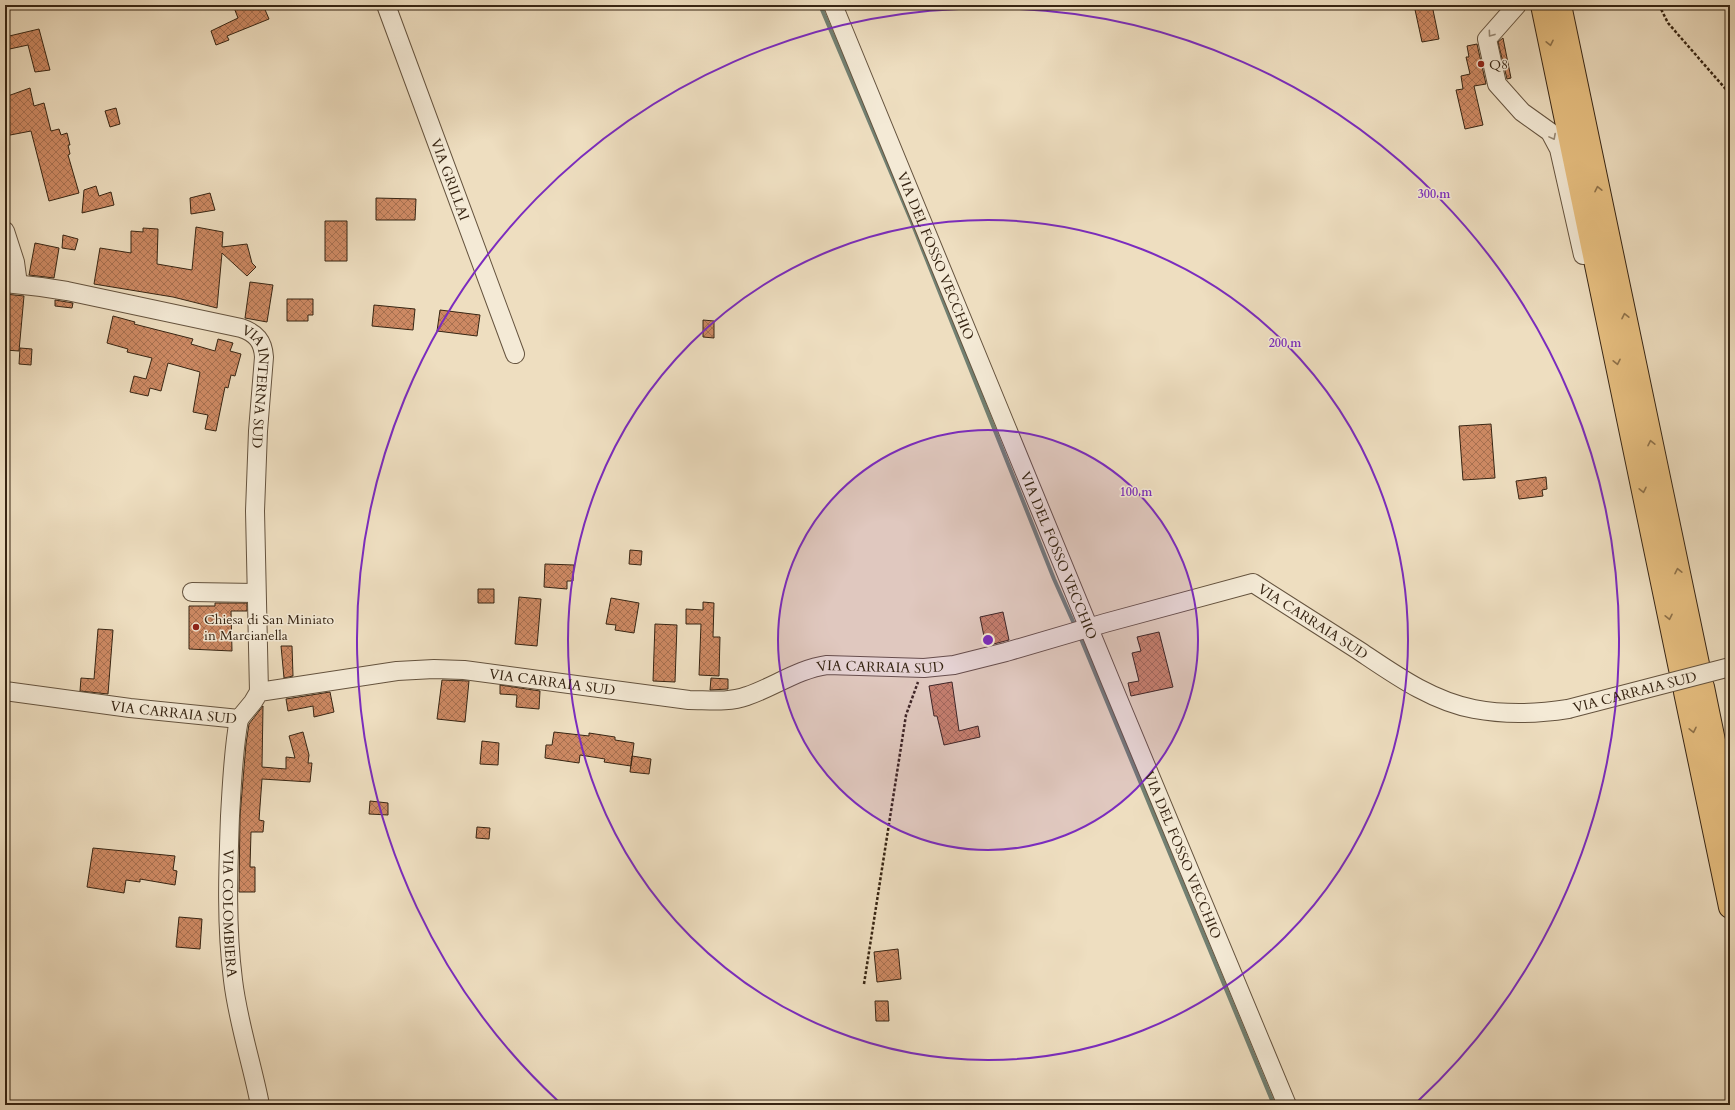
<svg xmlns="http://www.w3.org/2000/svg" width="1735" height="1110" font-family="Cardo,serif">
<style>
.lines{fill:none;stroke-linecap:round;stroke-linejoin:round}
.stream{stroke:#728072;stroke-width:4}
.building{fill:url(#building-cross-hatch);stroke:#372513}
.minor-casing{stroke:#65533e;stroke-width:20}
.highway-casing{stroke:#372513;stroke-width:24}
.path{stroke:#372513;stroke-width:2.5;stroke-dasharray:3 2;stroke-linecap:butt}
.minor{stroke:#f4ead6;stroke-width:18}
.highway{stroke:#e7bf80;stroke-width:22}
.minor-bridge-casing{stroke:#65533e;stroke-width:20;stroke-linecap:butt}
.minor-bridge{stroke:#f4ead6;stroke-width:18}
.oneway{stroke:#968874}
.oneway2{stroke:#8f724a}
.ring{fill:none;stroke:#7b2cbf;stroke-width:2}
.poi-dot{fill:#8f2418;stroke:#f4ead6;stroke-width:1.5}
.labels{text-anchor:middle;stroke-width:3;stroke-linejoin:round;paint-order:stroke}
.poi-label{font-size:14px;fill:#372513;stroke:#f4ead6;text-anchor:start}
.street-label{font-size:14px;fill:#372513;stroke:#f4ead6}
.centre{fill:#7b2cbf;stroke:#f4ead6;stroke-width:2}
.ring-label{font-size:12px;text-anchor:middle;font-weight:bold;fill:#7b2cbf;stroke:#f4ead6;stroke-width:3;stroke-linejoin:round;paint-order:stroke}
</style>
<defs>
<pattern id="building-cross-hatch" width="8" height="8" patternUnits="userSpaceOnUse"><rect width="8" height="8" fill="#cd8963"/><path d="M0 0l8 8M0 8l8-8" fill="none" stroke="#a77050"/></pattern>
</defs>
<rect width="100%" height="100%" fill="#eedec0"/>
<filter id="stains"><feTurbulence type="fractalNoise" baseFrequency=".005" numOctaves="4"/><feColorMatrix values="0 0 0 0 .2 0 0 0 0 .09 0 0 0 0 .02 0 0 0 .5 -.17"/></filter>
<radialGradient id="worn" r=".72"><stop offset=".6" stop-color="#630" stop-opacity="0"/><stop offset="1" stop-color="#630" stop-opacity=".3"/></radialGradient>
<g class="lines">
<path class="stream" d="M820,5L911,220L1054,579L1075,626
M1079,634L1274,1105"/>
</g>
<path class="building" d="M233,5H263L269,19L227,36L229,40L216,45L211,31L238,18Z
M1414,5H1432L1439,39L1422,42Z
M39,29L50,70L35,72L28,45L5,50V37Z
M1503,38L1511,78L1507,79L1498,42Z
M1477,44L1486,84L1474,86L1483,125L1465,129L1456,90L1463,89L1461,76L1470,74L1466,57H1469L1467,46Z
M30,88L34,106L44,103L51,131L59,129L61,135L67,133L70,145H68L70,154L68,155L79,193L49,201L31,131L5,136V97Z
M116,108L120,124L110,127L105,111Z
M96,186L99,196L111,192L114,205L82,213L84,190Z
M210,193L215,210L191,214L190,198Z
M376,198L416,199L415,220H376Z
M325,221H347V261H325Z
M196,227L223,232L222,247L247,244L252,263L256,267L247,276L222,253L217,308L173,297L94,284L100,248L131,253V231L143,232V228L158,229L157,264L192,270Z
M63,235L78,239L75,250L62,248Z
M35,243L59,248L54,278L29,275Z
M250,282L273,285L267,322L245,318Z
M5,294L24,296L19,351L5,350Z
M287,299H313V315H308V321H287Z
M55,300L73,303L72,308L55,306Z
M374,305L415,309L413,330L372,326Z
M440,310L480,315L477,336L437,331Z
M113,316L135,322L134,324L193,339L191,344L215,351L218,339L233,343L230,351L241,354L235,376L231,375L228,388L225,387L216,431L205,429L208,415L193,412L200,372L168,363L161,391L150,388L148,396L130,392L134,376L146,379L152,358L127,352L128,349L107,343Z
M703,320L714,321V338L703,337Z
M20,348L32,349L31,365L19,364Z
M1491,424L1495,478L1463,480L1459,426Z
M1546,477L1547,489L1542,490L1543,496L1519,499L1516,481Z
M630,550L642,551L641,565L629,564Z
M545,564L574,565L573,581H567V589L544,587Z
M478,589H494V603H478Z
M519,597L541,599L537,646L515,644Z
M611,598L639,603L634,633L615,630L616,625L606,624Z
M703,602L714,603L713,637H720L719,676L699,675L701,624H686V609L703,610Z
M215,603H247V611H231L232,651L189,649V606H215Z
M1003,612L1009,640L986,646L980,617Z
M655,624L677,625L675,682L653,681Z
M98,629L113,630L108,694L80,691L81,678L94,679Z
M1159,632L1173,687L1131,696L1128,683L1139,681L1132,653L1141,651L1137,637Z
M281,646H292L293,676L284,678Z
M711,678L728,679V689L710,690Z
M442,680L469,681L465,722L437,719Z
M952,682L959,731L978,726L980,737L944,745L937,716H934L929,686Z
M500,685L540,691L539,709L516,707L517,695L500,694Z
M330,692L334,712L314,717L313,706L288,711L286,699Z
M263,706L262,767L286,769V757L295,758L289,736L303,732L309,755L308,763H312L310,782L262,779L259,820L264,821L263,832H251L250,867H255V892H239L240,816L246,744L249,724Z
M554,732L589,736V733L615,737V740L634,743L631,766L604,762L605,759L580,755L579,763L545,758L546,745H552Z
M482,741L499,743L498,765L480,764Z
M632,756L651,759L649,774L630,772Z
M370,801L388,803V815L369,814Z
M477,827L490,828L489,839L476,838Z
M93,848L175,856L173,870L177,871L175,885L140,879V882L126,880L124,893L87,887Z
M179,917L202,919L200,949L176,947Z
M898,949L901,979L877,982L874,952Z
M875,1001H888L889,1021H876Z"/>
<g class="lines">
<defs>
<g id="minor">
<path id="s1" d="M386,5L515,354"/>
<path id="s2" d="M833,5L1111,682L1287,1105"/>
<path d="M1517,5L1487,39L1497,84L1522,112L1550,132L1559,149L1583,255"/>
<path d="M5,231L15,262L18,284"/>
<path id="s3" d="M5,283L41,287L67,291L241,328C256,333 263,341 264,357L258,431L255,511L259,692"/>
<path d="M192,592L256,593"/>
<path id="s4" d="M5,691L130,708L239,719L253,702L259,692L397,671L434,669L464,670L689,700C708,700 728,703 747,696C774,687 798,669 827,665L924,668L954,665L1006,652L1105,623L1253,583C1288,605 1323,628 1358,650C1394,674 1431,701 1474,709C1506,715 1536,714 1568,709"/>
<path id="s5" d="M239,719C233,751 232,784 230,816C228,871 226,926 233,980C238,1023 252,1063 260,1105"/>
</g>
<path id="highway" d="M1542,5L1680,669
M1560,5L1698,664
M1703,687L1730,819
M1685,692L1730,907"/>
</defs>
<use href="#minor" class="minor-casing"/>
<use href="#highway" class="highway-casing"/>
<path class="path" d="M1659,5L1668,23L1730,94
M864,984L906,715L918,682"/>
<use href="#minor" class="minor"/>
<use href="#highway" class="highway"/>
<defs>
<g id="minor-bridge">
<path id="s6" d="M1568,709L1730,667"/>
</g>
</defs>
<use href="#minor-bridge" class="minor-bridge-casing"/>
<use href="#minor-bridge" class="minor-bridge"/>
</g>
<defs><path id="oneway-chevron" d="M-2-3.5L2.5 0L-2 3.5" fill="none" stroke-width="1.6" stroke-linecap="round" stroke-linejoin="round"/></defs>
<g class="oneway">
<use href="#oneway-chevron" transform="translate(1491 34) rotate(126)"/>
<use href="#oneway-chevron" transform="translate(1553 137) rotate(62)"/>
</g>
<g class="oneway2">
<use href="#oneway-chevron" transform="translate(1550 43) rotate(78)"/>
<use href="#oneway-chevron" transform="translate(1598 189) rotate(-102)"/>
<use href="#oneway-chevron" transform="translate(1625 316) rotate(-102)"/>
<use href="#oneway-chevron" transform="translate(1617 362) rotate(78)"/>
<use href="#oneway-chevron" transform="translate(1651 443) rotate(-102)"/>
<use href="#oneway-chevron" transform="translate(1643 490) rotate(78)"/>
<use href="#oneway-chevron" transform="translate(1678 571) rotate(-102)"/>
<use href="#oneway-chevron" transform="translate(1669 617) rotate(78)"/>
<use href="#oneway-chevron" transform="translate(1693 730) rotate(78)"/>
</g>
<circle cx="988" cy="640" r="210" fill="#7b2cbf" fill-opacity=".12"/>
<g class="ring">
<circle cx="988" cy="640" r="210"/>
<circle cx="988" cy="640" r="420"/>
<path d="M558 1101A631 631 0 1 1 1418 1101"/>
</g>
<g class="poi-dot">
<circle cx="1481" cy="64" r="4"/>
<circle cx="196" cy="627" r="4"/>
</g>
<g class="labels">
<g class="poi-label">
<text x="1489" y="69">Q8</text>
<text x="204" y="624">Chiesa di San Miniato<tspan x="204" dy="16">in Marcianella</tspan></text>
</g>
<g class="street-label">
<text dy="5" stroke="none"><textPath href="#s1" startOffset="186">VIA GRILLAI</textPath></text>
<text dy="5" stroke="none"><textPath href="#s2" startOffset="271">VIA DEL FOSSO VECCHIO</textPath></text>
<text dy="5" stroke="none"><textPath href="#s3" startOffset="307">VIA INTERNA SUD</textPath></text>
<text dy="5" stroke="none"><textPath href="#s2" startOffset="595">VIA DEL FOSSO VECCHIO</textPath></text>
<text dy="5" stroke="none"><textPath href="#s4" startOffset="1356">VIA CARRAIA SUD</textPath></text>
<text dy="5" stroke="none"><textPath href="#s4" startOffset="901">VIA CARRAIA SUD</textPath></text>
<text dy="5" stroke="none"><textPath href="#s4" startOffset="565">VIA CARRAIA SUD</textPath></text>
<text dy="5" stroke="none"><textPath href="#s6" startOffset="69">VIA CARRAIA SUD</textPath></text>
<text dy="5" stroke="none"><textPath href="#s4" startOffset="170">VIA CARRAIA SUD</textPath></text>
<text dy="5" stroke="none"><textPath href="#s2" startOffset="919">VIA DEL FOSSO VECCHIO</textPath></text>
<text dy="5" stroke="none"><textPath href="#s5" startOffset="195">VIA COLOMBIERA</textPath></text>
</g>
</g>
<circle cx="988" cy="640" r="6" class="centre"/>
<g class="ring-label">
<text x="1434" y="198">300 m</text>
<text x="1285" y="347">200 m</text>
<text x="1136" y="496">100 m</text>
</g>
<rect width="1735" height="1110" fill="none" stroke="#eedec0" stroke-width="20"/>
<rect x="6" y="6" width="1723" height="1098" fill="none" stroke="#372513" stroke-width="2"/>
<rect x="10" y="10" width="1715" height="1090" fill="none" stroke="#372513"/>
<rect width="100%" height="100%" filter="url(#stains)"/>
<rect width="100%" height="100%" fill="url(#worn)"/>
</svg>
